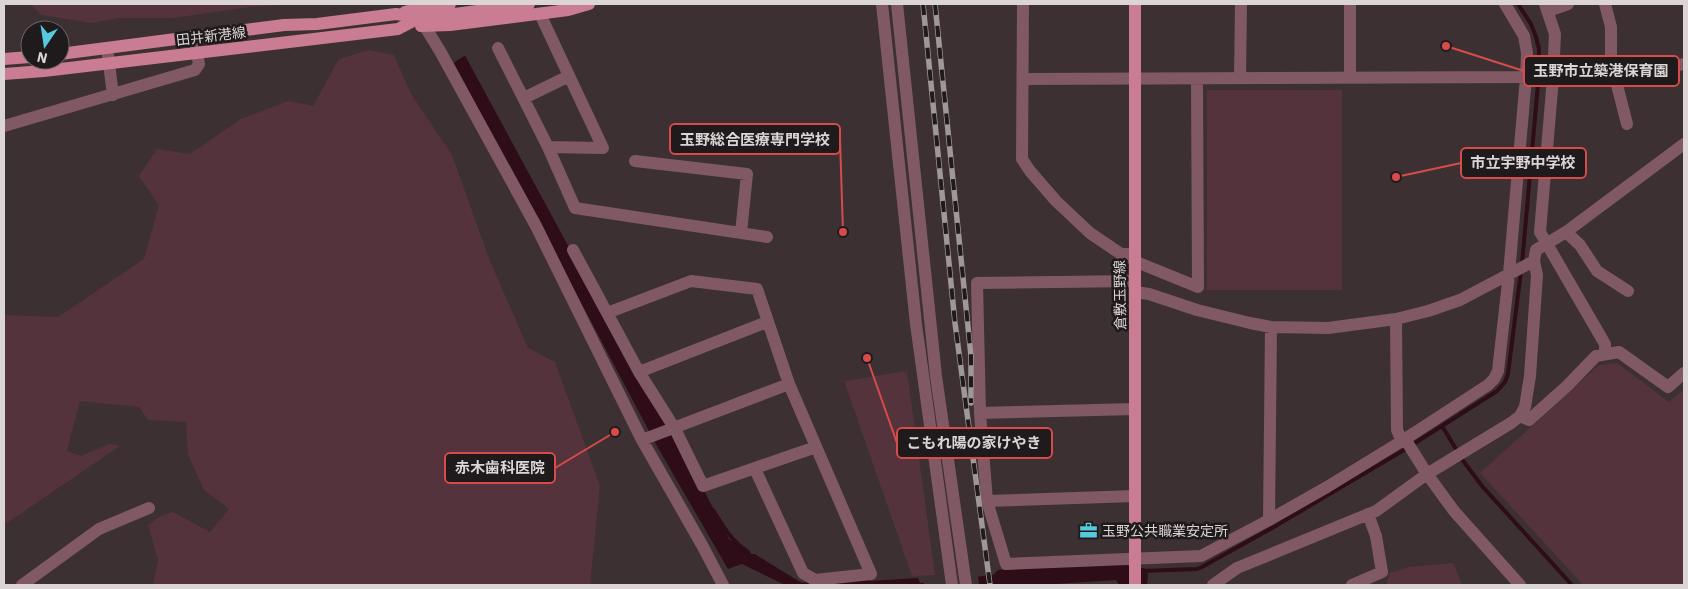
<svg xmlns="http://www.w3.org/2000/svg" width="1688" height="589" font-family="'IBM Plex Sans','Noto Sans JP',sans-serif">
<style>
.green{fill:#54333c}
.water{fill:#2e0c18}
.pier{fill:#3c3033}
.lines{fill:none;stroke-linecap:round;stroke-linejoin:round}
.stream{stroke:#2e0c18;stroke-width:4}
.minor{stroke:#805964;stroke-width:12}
.major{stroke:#ca7c92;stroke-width:12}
.rail-casing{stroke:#a09799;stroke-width:5.5}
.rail{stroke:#1f1a1b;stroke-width:4;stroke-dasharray:11;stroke-linecap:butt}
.labels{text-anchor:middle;stroke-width:5;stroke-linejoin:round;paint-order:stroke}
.street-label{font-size:14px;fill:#dcd5d6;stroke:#1f1a1b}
.poi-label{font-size:14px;fill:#dcd5d6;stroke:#1f1a1b;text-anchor:start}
.leader{fill:none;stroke:#d74b4b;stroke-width:2}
.callout-dot{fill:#d74b4b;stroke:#1f1a1b;stroke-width:2}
.callout{fill:#1f1a1b;stroke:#d74b4b;stroke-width:2}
.callout-label{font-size:15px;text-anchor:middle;font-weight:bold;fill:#dcd5d6}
</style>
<rect width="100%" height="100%" fill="#3c3033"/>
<path class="green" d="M30,4H296L250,7L174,18H118L92,23L42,15Z
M369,50L394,55L411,94L452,155L490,261L528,348L555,362L600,486L590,585H153L158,560L148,525L161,516L173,512L210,532L229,509L204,490L188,455L186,422L148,420L139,407L80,401L67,451L81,456L109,444L120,446L4,525V315L58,317L144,259L159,205L139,176L157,149L190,154L241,119L288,101L313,106L339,59Z
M1207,90H1342V290H1207Z
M1617,363L1669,402L1684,389V585H1583L1480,473L1599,365Z
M907,371L935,575L912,576L844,381Z
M1453,563L1462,585H1386L1390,573L1409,567Z"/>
<path class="water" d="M418,4H437L584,275L676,436L729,539L797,583L868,578L869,581L918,578L920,583L993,575L998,570L1115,563L1147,569L1148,576L1147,585H1119L1116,580L1039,585H785L742,564L728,569L657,446L454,63Z"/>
<path class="pier" d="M416,4H438L467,54L452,64Z
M978,576L979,585H924V582Z"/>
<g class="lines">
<path class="stream" d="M1518,4L1531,24L1536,37L1539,49L1538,84L1522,264
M1442,426L1456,449
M1461,458L1482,486L1572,585
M713,510C724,528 731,540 748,552
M754,556L801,585
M1142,571L1197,569L1202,567L1272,528L1404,450L1497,391L1505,382L1508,374L1521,271"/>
<path class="minor" d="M411,4L440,51L536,226L642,440L702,545L723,585
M882,4L916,324L952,585
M897,4L936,376L966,585
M1023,4L1022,159L1030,171L1056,201L1090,233L1121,254H1134
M1350,4V78
M1545,4L1555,34L1553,78L1540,232L1605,344V354
M1605,4L1611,27V68
M1548,11L1568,4
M107,48L113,95
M498,48L548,147L603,148L540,14
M1554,65L1611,68L1614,73L1627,124
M1614,73L1641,74L1684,64
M1240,78L1241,4
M1024,79L1526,77L1553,78
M524,98L569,76
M4,126L195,70L199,64L194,37
M548,147L575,208L767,237
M635,161L747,174L741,233
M1566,232L1580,245L1597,271L1628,291
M573,250L639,372L675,429L703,486L816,447
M1134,261L1198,287L1197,79
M1135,281L977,283L980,413L987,501L1006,564L1201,556L1269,520L1327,487L1402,441L1488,385L1494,379L1498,371L1509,274L1526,77L1527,53L1524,36L1505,4
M1135,292L1149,294L1197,310L1250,323L1271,327L1328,328L1396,319L1428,311L1460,300L1534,261
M607,313L691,281L757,289L789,384L871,574L815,580L803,573L755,469
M1396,319L1397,430L1402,441
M639,372L767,322
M980,413L1135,409
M1520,416L1529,420L1567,386L1596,356L1619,352L1668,387L1684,373
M1405,439L1427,474L1454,511L1520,585
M642,440L789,384
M987,501L1135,496
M1269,520L1271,327
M22,585L99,529L149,508
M1213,585L1237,568L1376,511L1427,474L1511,423L1520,416L1525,407L1530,376L1537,275L1534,261L1536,250L1566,232L1684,144
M1352,585L1382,572L1376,536L1368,514"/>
<path class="major" d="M1135,4V585
M405,12L450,4
M421,26L450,25L568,10L589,4
M60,54L284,25L317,24L396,14L425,18L529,4
M4,59L30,57
M4,74L44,71L398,29L419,18"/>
<defs>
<path id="rail" d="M923,4L955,323L990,585
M935,4L971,356V403"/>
</defs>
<use href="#rail" class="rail-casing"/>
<use href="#rail" class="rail"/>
</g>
<defs>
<symbol id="office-bare" viewBox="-9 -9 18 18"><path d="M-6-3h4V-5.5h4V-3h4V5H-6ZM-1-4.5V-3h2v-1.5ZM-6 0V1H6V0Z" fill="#55cadf" stroke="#1f1a1b" stroke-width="2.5" paint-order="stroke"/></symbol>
</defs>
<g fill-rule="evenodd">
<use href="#office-bare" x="1076" y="518" width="25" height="25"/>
</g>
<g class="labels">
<g class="street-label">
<text transform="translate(211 36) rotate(-7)" y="5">田井新港線</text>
<text transform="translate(1120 295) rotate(-91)" y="5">倉敷玉野線</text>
</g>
<g class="poi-label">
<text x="1102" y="536">玉野公共職業安定所</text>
</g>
</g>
<path class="leader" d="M1446 46L1524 71M843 232L840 139M1396 177L1461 163M867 358L897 443M615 432L555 468"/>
<g class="callout-dot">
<circle cx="1446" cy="46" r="5"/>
<circle cx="843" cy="232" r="5"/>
<circle cx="1396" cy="177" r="5"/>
<circle cx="867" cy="358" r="5"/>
<circle cx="615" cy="432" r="5"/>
</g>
<g class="callout">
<rect x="1524" y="56" width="155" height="30" rx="5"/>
<rect x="670" y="124" width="170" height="30" rx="5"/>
<rect x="1461" y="148" width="125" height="30" rx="5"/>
<rect x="897" y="428" width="155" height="30" rx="5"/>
<rect x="445" y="453" width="110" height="30" rx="5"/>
</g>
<g class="callout-label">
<text x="1601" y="76">玉野市立築港保育園</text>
<text x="755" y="145">玉野総合医療専門学校</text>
<text x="1523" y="168">市立宇野中学校</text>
<text x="974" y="448">こもれ陽の家けやき</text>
<text x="500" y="473">赤木歯科医院</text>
</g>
<rect width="1688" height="589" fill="none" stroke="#dcd5d6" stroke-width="10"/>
<g transform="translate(45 45) rotate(193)"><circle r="24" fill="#1f1a1b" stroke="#6b6566"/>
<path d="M0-4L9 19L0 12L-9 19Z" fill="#55cadf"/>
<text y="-8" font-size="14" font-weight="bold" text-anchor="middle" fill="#dcd5d6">N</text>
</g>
</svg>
